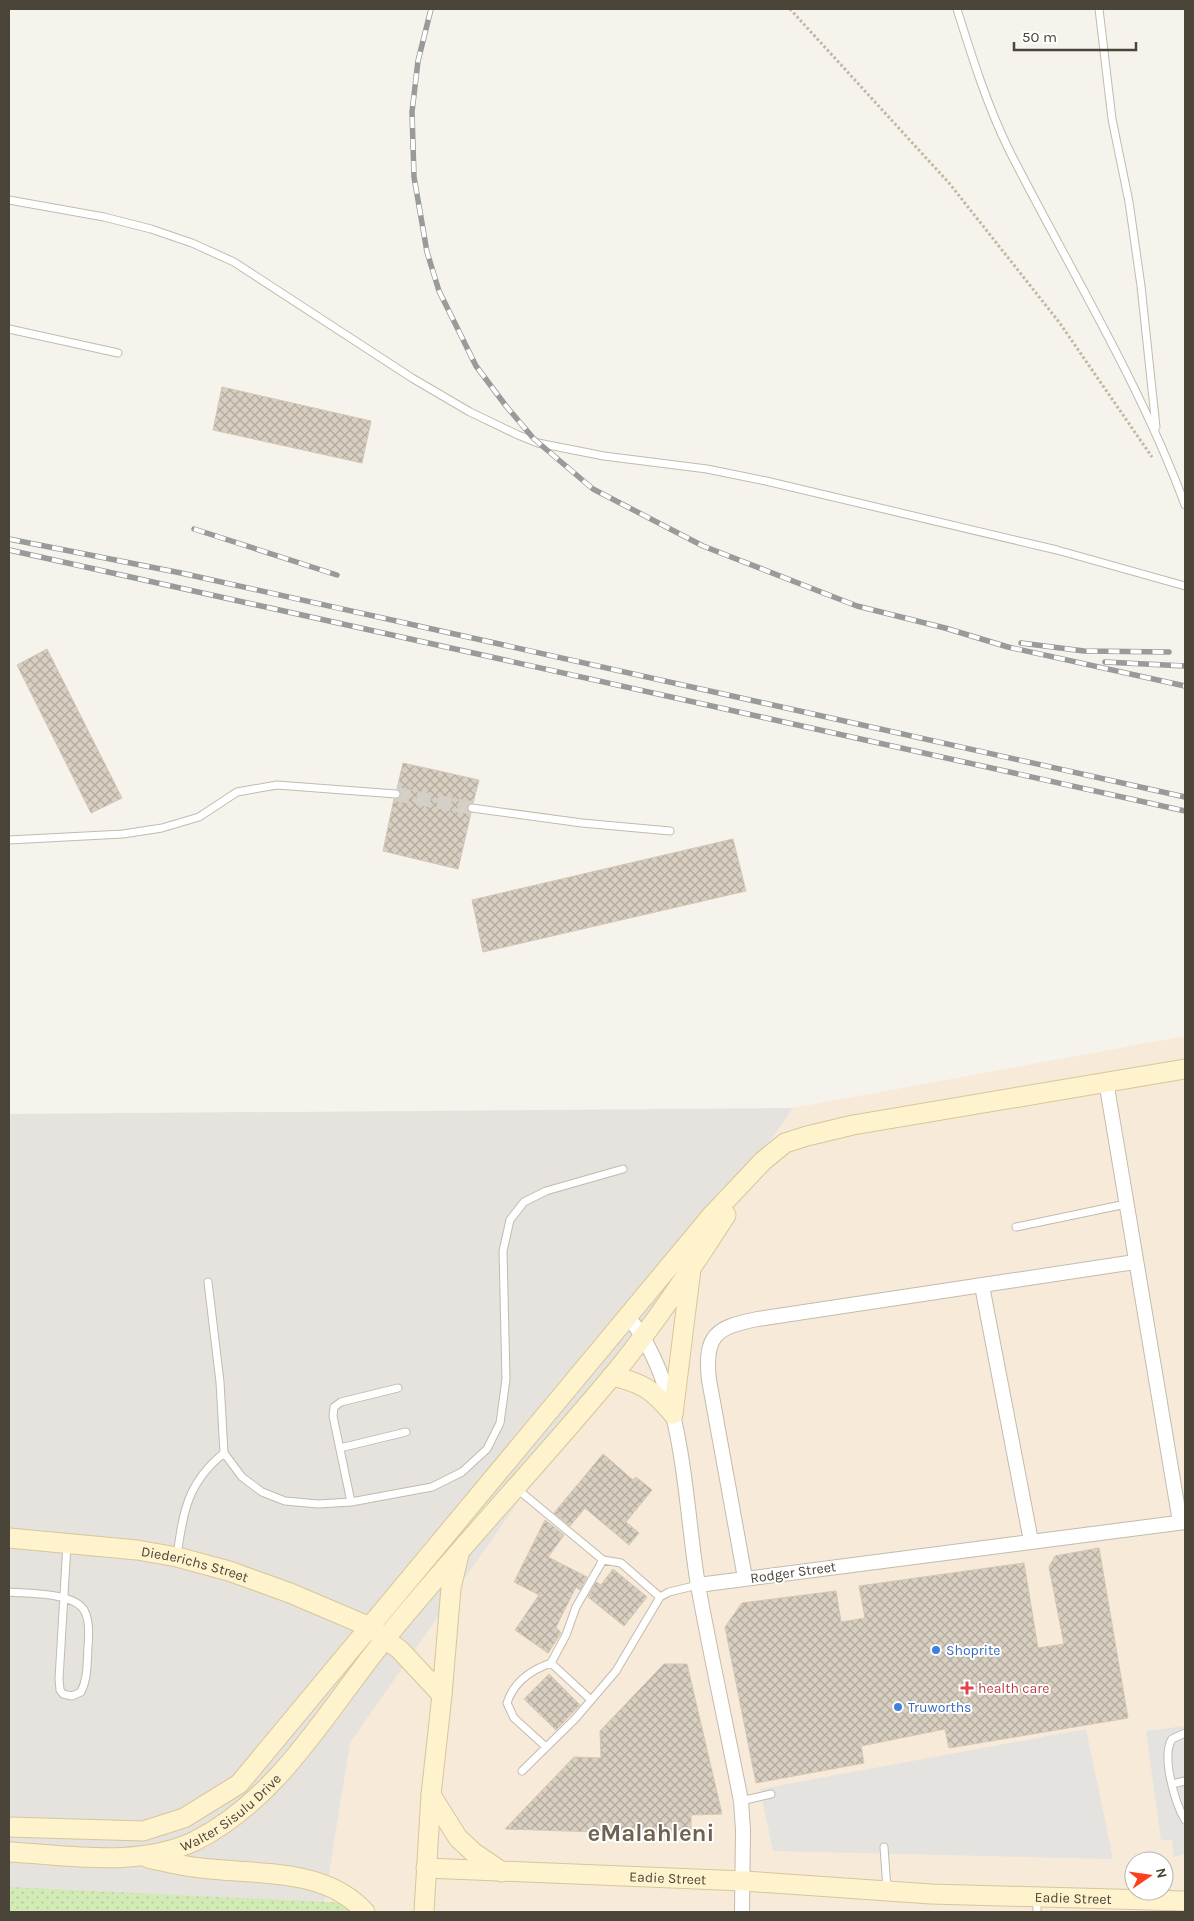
<svg xmlns="http://www.w3.org/2000/svg" width="1194" height="1921" font-family="Karla,sans-serif">
<style>
.commercial{fill:#f7ead8;fill-rule:evenodd}
.industrial{fill:#e6e2dd}
.green{fill:url(#green-dots)}
.parking{fill:#e5e3e0}
.building{fill:url(#building-cross-hatch);stroke:#d3c7b4}
.lines{fill:none;stroke-linecap:round;stroke-linejoin:round}
.street-tunnel{stroke:#d4d0c8;stroke-width:14;stroke-dasharray:14 7;stroke-linecap:butt}
.lane-casing{stroke:#c2bbae;stroke-width:9}
.street-casing{stroke:#c2bbae;stroke-width:16}
.secondary-casing{stroke:#d6c79b;stroke-width:21}
.path{stroke:#c4b79f;stroke-width:3;stroke-dasharray:2.5 2.5;stroke-linecap:butt}
.lane{stroke:#fff;stroke-width:7}
.street{stroke:#fff;stroke-width:14}
.secondary{stroke:#fff3cd;stroke-width:19}
.rail-casing{stroke:#9a9a9a;stroke-width:5.5}
.rail{stroke:#fff;stroke-width:4;stroke-dasharray:11;stroke-linecap:butt}
.shop-dot{fill:#3f7fe0;stroke:#fff;stroke-width:2}
.health-dot{fill:#e0444e;stroke:#fff;stroke-width:2}
.labels{text-anchor:middle;stroke-width:4;stroke-linejoin:round;paint-order:stroke}
.street-label{font-size:14px;fill:#4b4439;stroke:#fff}
.shop-label{font-size:14px;fill:#366cbe;stroke:#fff;text-anchor:start}
.health-label{font-size:14px;fill:#be3a42;stroke:#fff;text-anchor:start}
.town-label{font-size:24px;font-weight:bold;fill:#6e6250;stroke:#fff}
</style>
<defs>
<pattern id="green-dots" width="8" height="8" patternUnits="userSpaceOnUse" patternTransform="scale(1.25)"><rect width="8" height="8" fill="#d2eab5"/><path d="M2 2h.1M6 6h.1" fill="none" stroke="#b6ca9c" stroke-width="1.8" stroke-linecap="round"/></pattern>
<pattern id="building-cross-hatch" width="8" height="8" patternUnits="userSpaceOnUse" patternTransform="scale(1.25)"><rect width="8" height="8" fill="#d8cfc1"/><path d="M0 0l8 8M0 8l8-8" fill="none" stroke="#b1aa9e"/></pattern>
</defs>
<rect width="100%" height="100%" fill="#f6f3ec"/>
<path class="commercial" d="M1185,1036V1912H323L350,1743L793,1108ZM1134,1861H1164V1891H1134Z"/>
<path class="industrial" d="M793,1108L350,1743L323,1912H9V1114Z"/>
<path class="green" d="M9,1887L348,1903L357,1912H9Z"/>
<path class="parking" d="M1185,1726V1854L1174,1857L1172,1840H1161L1146,1731Z
M1086,1729L1113,1859L773,1851L760,1789Z"/>
<path class="building" d="M222,387L371,421L362,463L213,430Z
M47,649L122,798L91,813L17,665Z
M403,763L479,780L473,803L467,807L471,813L458,869L383,851L394,799L401,795L397,789Z
M733,839L746,891L483,952L472,900Z
M603,1454L633,1480L636,1477L652,1490L626,1522L639,1533L629,1545L585,1508L570,1526L554,1513Z
M545,1520L564,1535L548,1557L587,1577L580,1590L576,1587L556,1627L561,1633L548,1653L515,1630L539,1595L514,1582Z
M1099,1548L1128,1718L949,1748L945,1729L861,1746L864,1763L756,1783L725,1627L742,1603L836,1591L841,1622L865,1618L859,1586L1024,1563L1038,1648L1064,1644L1049,1567L1055,1556Z
M613,1569L647,1597L624,1626L588,1597L596,1582L601,1585Z
M664,1664H687L722,1814L691,1815V1835L505,1829L574,1757L601,1758L600,1731Z
M549,1674L580,1705L556,1730L524,1699Z"/>
<g class="lines">
<path class="street-tunnel" d="M396,794L472,808"/>
<defs>
<path id="lane" d="M957,9C972,57 987,105 1009,150C1069,268 1139,381 1185,505
M1099,9L1112,119L1129,202L1141,286L1156,427
M9,200L104,217L151,229L192,243L234,262L412,378L470,412L518,435L538,443L604,456L707,469L766,481L1057,550L1185,586
M9,329L118,353
M472,808L582,823L670,831
M9,840L123,834L162,828L199,817L237,792L277,785L396,794
M1016,1227L1126,1204
M208,1282L220,1382L224,1453L242,1477L262,1492L285,1501L318,1504L351,1502L432,1487L462,1472L487,1449L500,1423L506,1379L503,1251L510,1220L524,1202L546,1191L623,1169
M340,1448L406,1432
M516,1488L603,1560L621,1563L660,1597
M351,1502L333,1416L334,1407L341,1402L398,1388
M177,1556C183,1511 188,1482 224,1453
M9,1592C28,1594 76,1592 85,1612C90,1622 89,1636 88,1647C87,1662 88,1678 81,1692L72,1696L63,1694L60,1690L59,1679L67,1544
M551,1663L591,1700
M1185,1733L1172,1739C1161,1756 1175,1803 1185,1820
M546,1747L514,1718L507,1703C514,1681 531,1670 551,1663L566,1635L576,1607L603,1560
M522,1771L575,1719L616,1671L660,1597L669,1592L698,1585
M1172,1784L1185,1781
M741,1801L771,1794
M884,1847L887,1889
M1037,1898V1912"/>
<path id="street" d="M1106,1081L1180,1522
M982,1286L1031,1541
M628,1317C685,1383 684,1502 698,1585C711,1657 727,1729 741,1801L743,1830L742,1912
M745,1578L709,1380C704,1335 716,1327 758,1319L1135,1262
M698,1585L1185,1522"/>
<g id="secondary">
<path d="M612,1376C643,1383 653,1390 673,1414"/>
<path d="M673,1414L691,1269"/>
<path id="s1" d="M9,1538L137,1550L177,1557L229,1571L290,1593L370,1627L400,1650L442,1695L431,1795L424,1912"/>
<path d="M442,1695L451,1588L459,1554"/>
<path d="M431,1795L458,1838L473,1852L502,1872"/>
<path d="M9,1827L143,1831L184,1818L239,1784L712,1215L763,1161L785,1143L807,1136L853,1125L1185,1069"/>
<path id="s2" d="M9,1852C69,1855 138,1868 195,1841C280,1798 327,1710 385,1639C460,1547 542,1461 618,1369C657,1321 692,1268 726,1215"/>
<path d="M148,1858C165,1862 183,1866 201,1868C256,1875 325,1867 365,1912"/>
<path id="s3" d="M426,1868L744,1881L931,1894L1185,1901"/>
</g>
</defs>
<use href="#lane" class="lane-casing"/>
<use href="#street" class="street-casing"/>
<use href="#secondary" class="secondary-casing"/>
<path class="path" d="M790,9L949,183L1059,322L1152,457"/>
<use href="#lane" class="lane"/>
<use href="#street" class="street"/>
<use href="#secondary" class="secondary"/>
<defs>
<path id="rail" d="M431,9L418,61L412,112L414,177L427,252L439,291L476,366L506,406L534,439L593,489L703,546L857,606L945,628L1008,647L1185,686
M194,529L337,575
M9,539L181,573L1185,797
M9,550L1185,811
M1021,643L1084,651L1169,652
M1105,662L1185,666"/>
</defs>
<use href="#rail" class="rail-casing"/>
<use href="#rail" class="rail"/>
</g>
<g class="shop-dot">
<circle cx="936" cy="1650" r="5"/>
<circle cx="898" cy="1707" r="5"/>
</g>
<path class="health-dot" d="M964.5 1680.5h5v5h5v5h-5v5h-5v-5h-5v-5h5z"/>
<g class="labels">
<g class="street-label">
<text dy="5" stroke="none"><textPath href="#s1" startOffset="188">Diederichs Street</textPath></text>
<text transform="translate(793 1572) rotate(-8)" y="5">Rodger Street</text>
<text dy="5" stroke="none"><textPath href="#s2" startOffset="234">Walter Sisulu Drive</textPath></text>
<text dy="5" stroke="none"><textPath href="#s3" startOffset="242">Eadie Street</textPath></text>
<text dy="5" stroke="none"><textPath href="#s3" startOffset="648">Eadie Street</textPath></text>
</g>
<g class="shop-label">
<text x="946" y="1655">Shoprite</text>
<text x="908" y="1712">Truworths</text>
</g>
<g class="health-label">
<text x="978" y="1693">health care</text>
</g>
<g class="town-label">
<text x="651" y="1841">eMalahleni</text>
</g>
</g>
<rect width="1194" height="1921" fill="none" stroke="#4b4439" stroke-width="20"/>
<g transform="translate(1149 1876) rotate(77)"><circle r="24" fill="#ffffff" stroke="#b7b4b0"/>
<path d="M0-4L9 19L0 12L-9 19Z" fill="#fc3f1d"/>
<text y="-8" font-size="14" font-weight="bold" text-anchor="middle" fill="#4b4439">N</text>
</g>
<path d="M1014 42v8h122v-8" fill="none" stroke="#4b4439" stroke-width="2.5"/>
<text x="1022" y="42" font-size="15" fill="#4b4439" stroke="#ffffff" stroke-width="4" paint-order="stroke">50 m</text>
</svg>
